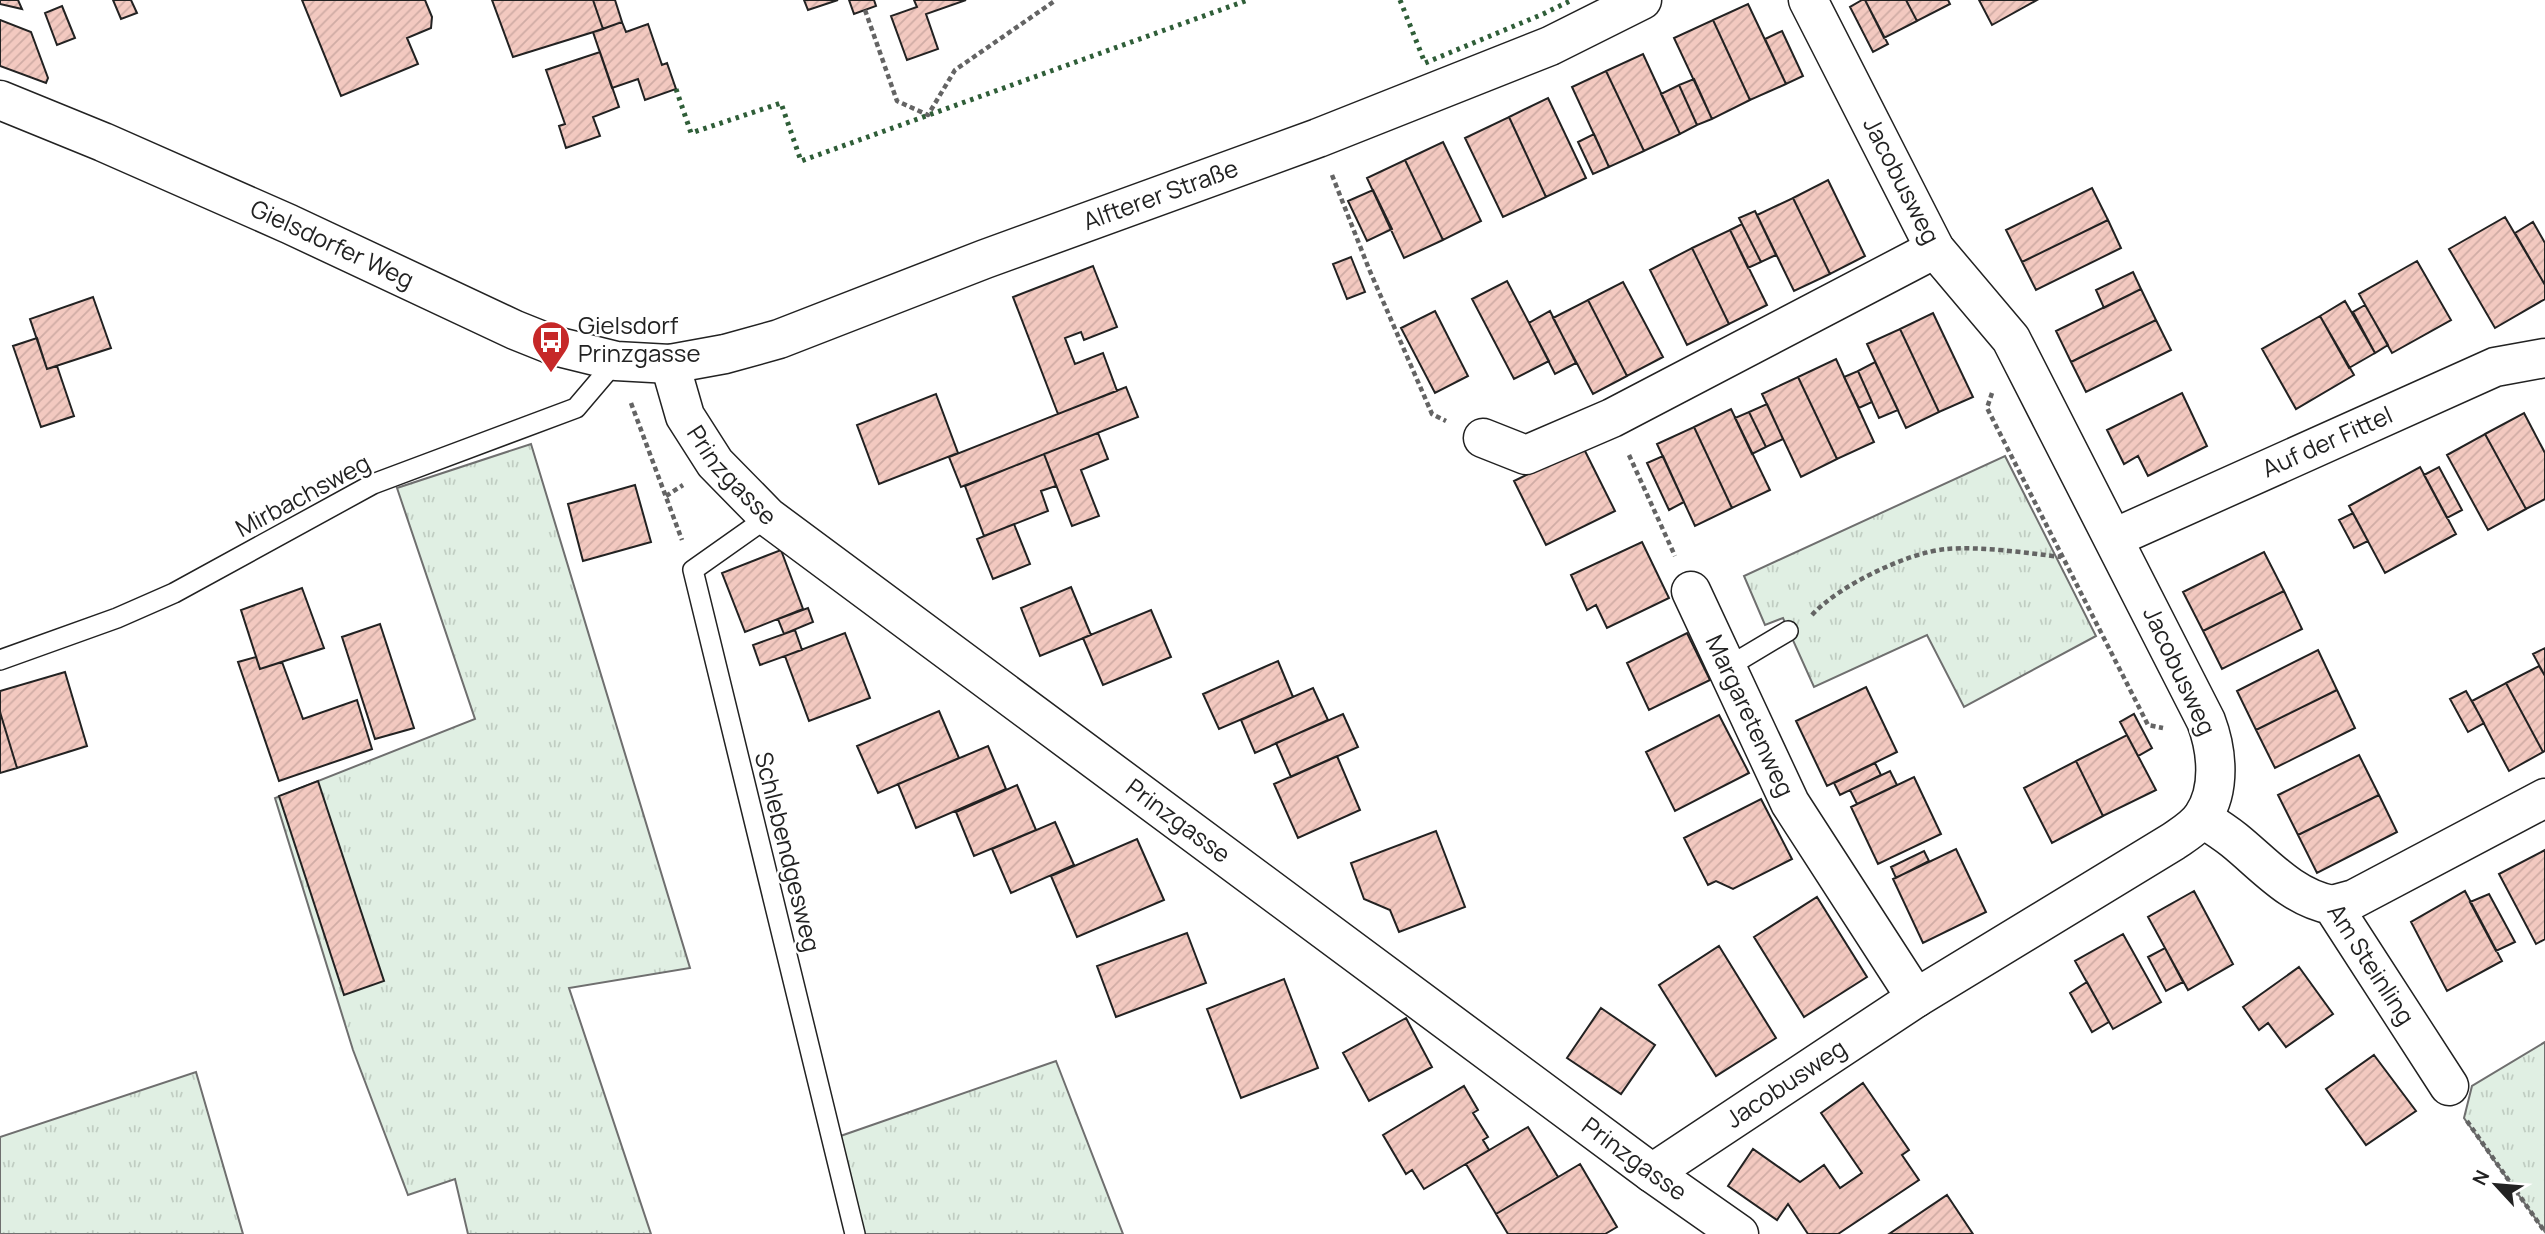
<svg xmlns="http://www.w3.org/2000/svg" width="2545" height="1234" font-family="Manrope,sans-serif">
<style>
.grass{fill:url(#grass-tufts);stroke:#6f6f6f;stroke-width:2}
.building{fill:url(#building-hatch);stroke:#222;stroke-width:2}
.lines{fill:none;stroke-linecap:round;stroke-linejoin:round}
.lane-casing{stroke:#222;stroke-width:22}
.street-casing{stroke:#222;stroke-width:41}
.secondary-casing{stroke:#222;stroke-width:41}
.path{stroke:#646464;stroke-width:4.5;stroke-dasharray:5 3.5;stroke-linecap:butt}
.lane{stroke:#fff;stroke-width:19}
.street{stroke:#fff;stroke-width:38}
.secondary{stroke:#fff;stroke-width:38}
.hedge{stroke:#2f5e38;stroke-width:5;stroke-dasharray:3.5 5;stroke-linecap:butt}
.labels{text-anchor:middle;stroke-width:5;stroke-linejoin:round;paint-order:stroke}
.street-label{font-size:24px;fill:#222;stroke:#fff}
.poi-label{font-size:24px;fill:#222;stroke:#fff;text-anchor:start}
</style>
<defs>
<pattern id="grass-tufts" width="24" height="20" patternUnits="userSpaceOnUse" patternTransform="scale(1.75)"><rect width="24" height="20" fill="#e0efe3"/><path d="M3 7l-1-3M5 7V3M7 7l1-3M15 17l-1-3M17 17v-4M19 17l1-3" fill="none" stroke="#c0cdc2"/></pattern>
<pattern id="building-hatch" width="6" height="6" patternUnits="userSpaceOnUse" patternTransform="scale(1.75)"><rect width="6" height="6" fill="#f3c9c0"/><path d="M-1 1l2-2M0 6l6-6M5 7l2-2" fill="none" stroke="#d0aca5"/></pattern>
</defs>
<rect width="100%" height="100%" fill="#fff"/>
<path class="grass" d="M531,444L690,968L569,988L651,1234H468L455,1179L408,1195L353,1050L275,798L475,719L397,488Z
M2005,456L2096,636L1964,707L1927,635L1814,687L1783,618L1765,625L1744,576Z
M2545,1042V1232L2464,1118L2472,1086Z
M1056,1061L1123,1234H854L829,1140Z
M196,1072L243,1234H0V1137Z"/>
<path class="building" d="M0,0H18L22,9L0,4Z
M113,0H131L137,13L121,19Z
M302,0H425L432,17L431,28L407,38L418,64L341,96Z
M492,0H593L603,29L513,57Z
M593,0H615L622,22L603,29Z
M804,0H838L808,10Z
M849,0H874L876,6L854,14Z
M914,0H966L926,14L938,49L907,60L891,16L917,7Z
M1862,0H1865L1888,44L1873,52L1850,7Z
M1865,0H1906L1917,21L1884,38Z
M1906,0H1948L1950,4L1917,21Z
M1979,0H2037L1992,25Z
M1748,4L1786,84L1750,100L1713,20Z
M62,6L75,38L57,45L45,13Z
M0,20L31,32L48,78L46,83L0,66Z
M1713,20L1750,100L1712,119L1674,38Z
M622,22L626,32L648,24L662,65L667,63L676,89L645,100L638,79L612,88L593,32Z
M1782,31L1803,76L1786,84L1765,39Z
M600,52L619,107L593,117L600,136L566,148L559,126L565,124L546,70Z
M1643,54L1680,134L1644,151L1606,71Z
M1606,71L1644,151L1609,167L1572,87Z
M1694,79L1712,119L1697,125L1679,85Z
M1679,85L1697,125L1680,134L1661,94Z
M1548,98L1586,178L1546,197L1509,117Z
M1509,117L1546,197L1503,217L1465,138Z
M1594,134L1609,167L1593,174L1578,142Z
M1443,142L1481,221L1443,240L1405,160Z
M1405,160L1443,240L1404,258L1367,178Z
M1828,180L1865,256L1830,274L1793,198Z
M2092,188L2108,220L2022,262L2006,230Z
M1373,190L1392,229L1367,241L1348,201Z
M1793,198L1830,274L1794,291L1757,215Z
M1755,211L1776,255L1761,262L1739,218Z
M2505,217L2545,285V299L2495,328L2449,249Z
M2108,220L2121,248L2036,290L2022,262Z
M2533,222L2545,243V285L2515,233Z
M1742,224L1761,262L1748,268L1730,230Z
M1730,230L1767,305L1729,324L1692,248Z
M1692,248L1729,324L1687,345L1650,270Z
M1351,257L1365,292L1347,299L1333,264Z
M2417,261L2451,320L2392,353L2359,294Z
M1093,266L1117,327L1084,340L1081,332L1065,338L1075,364L1103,353L1117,391L1058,414L1013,297Z
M2133,272L2141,289L2104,308L2096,290Z
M1507,281L1549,361L1514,379L1472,299Z
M1623,282L1663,357L1627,376L1588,300Z
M2141,289L2156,320L2071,362L2056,331Z
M93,297L111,348L47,369L30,319Z
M1588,300L1627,376L1593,394L1553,318Z
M2345,301L2375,353L2349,368L2320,316Z
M2365,305L2388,345L2375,353L2353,312Z
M1435,311L1468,376L1435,393L1401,328Z
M1550,311L1576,363L1555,374L1529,323Z
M1933,313L1973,397L1939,412L1900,329Z
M2320,316L2354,375L2296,409L2262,349Z
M2156,320L2171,350L2086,392L2071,362Z
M1900,329L1939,412L1906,428L1867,344Z
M37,338L47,369L57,366L74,416L41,427L13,346Z
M1836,359L1874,442L1837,459L1798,377Z
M1875,362L1898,410L1879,418L1858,371Z
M1858,371L1872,402L1859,408L1844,377Z
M1798,377L1837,459L1801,477L1762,394Z
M1126,387L1138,417L961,487L949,457Z
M2182,393L2207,446L2148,476L2138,456L2124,464L2107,430Z
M936,394L958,453L879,484L857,425Z
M1767,404L1783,439L1766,447L1749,412Z
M1731,409L1770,490L1732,508L1694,427Z
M1749,412L1766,447L1752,454L1735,418Z
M2524,413L2545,453V499L2526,509L2485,434Z
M1694,427L1732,508L1695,526L1657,444Z
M1098,433L1108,459L1081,470L1099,516L1072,526L1044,454Z
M2485,434L2526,509L2488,530L2447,455Z
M1583,447L1615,511L1546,545L1514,481Z
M1044,454L1056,486L1041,491L1048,511L984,536L965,486Z
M1663,456L1684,502L1669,510L1647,463Z
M2420,467L2456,534L2385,573L2349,506Z
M2439,467L2462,510L2447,518L2424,475Z
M635,485L651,542L583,561L568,504Z
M2353,513L2368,541L2354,548L2339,520Z
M1014,524L1030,564L993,579L977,539Z
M1642,542L1669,598L1607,628L1596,605L1587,610L1571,575Z
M781,550L803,609L745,632L722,573Z
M2264,552L2284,591L2203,631L2183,592Z
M1071,587L1091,635L1040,656L1021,608Z
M302,588L324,648L260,669L241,610Z
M2284,591L2302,629L2222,669L2203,631Z
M808,608L813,622L784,634L778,619Z
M1151,610L1171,657L1103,685L1083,638Z
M380,624L414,728L375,739L342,637Z
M795,630L802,650L760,665L753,645Z
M845,633L870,698L809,721L785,656Z
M1687,633L1710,680L1649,710L1627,663Z
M2545,648V676L2533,654Z
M2318,650L2337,690L2256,730L2237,691Z
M256,657L260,669L282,662L303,719L357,700L372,749L279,781L238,662Z
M1278,661L1293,697L1219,729L1203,694Z
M2539,666L2545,676V751L2543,752L2506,683Z
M65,672L87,746L17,768L0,712V691Z
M2506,683L2543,752L2509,771L2472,701Z
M1866,687L1897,752L1827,786L1796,721Z
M1313,688L1328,720L1255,753L1241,720Z
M2337,690L2355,728L2275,768L2256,730Z
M2466,691L2484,723L2468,732L2450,699Z
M939,711L959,758L878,793L857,746Z
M0,712L17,768L0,773Z
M1343,714L1358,747L1291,777L1276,743Z
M2134,714L2152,748L2138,756L2120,722Z
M1719,715L1749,773L1675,811L1646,752Z
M2127,735L2156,790L2103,816L2076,761Z
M988,746L1006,789L916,828L898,784Z
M2359,755L2379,795L2298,835L2278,795Z
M1337,756L1360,810L1298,838L1274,784Z
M2076,761L2103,816L2052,843L2024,788Z
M1875,763L1881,775L1840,795L1834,783Z
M1890,771L1897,785L1857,804L1850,790Z
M1914,777L1941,834L1878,864L1851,807Z
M318,781L384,981L344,995L279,796Z
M1017,785L1036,830L974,856L956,812Z
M2379,795L2397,832L2317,873L2298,835Z
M1761,799L1792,859L1733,889L1716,881L1708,885L1684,838Z
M1055,822L1074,865L1011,893L992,849Z
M1436,831L1465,907L1399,932L1390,910L1364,899L1351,863Z
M1137,839L1164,900L1077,937L1051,876Z
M1956,849L1986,912L1923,943L1893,879Z
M2545,850V939L2536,944L2499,874Z
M1924,851L1929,861L1896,878L1891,867Z
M2194,891L2233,964L2188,990L2148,917Z
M2465,891L2502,961L2447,991L2411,922Z
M2489,894L2515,942L2496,951L2470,902Z
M1817,897L1867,977L1804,1017L1754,937Z
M1187,933L1206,983L1116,1017L1097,966Z
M2123,934L2161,1002L2113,1029L2075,961Z
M1719,946L1776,1038L1716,1076L1659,985Z
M2165,948L2183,982L2166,991L2148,957Z
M2299,967L2333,1014L2286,1047L2268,1023L2259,1030L2243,1007Z
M1284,979L1318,1068L1241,1098L1207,1009Z
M2087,982L2109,1022L2092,1032L2070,993Z
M1601,1008L1655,1045L1621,1094L1567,1058Z
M1406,1018L1432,1067L1369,1101L1343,1053Z
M2374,1055L2416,1111L2366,1145L2326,1089Z
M1863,1083L1909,1150L1902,1155L1919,1180L1838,1234H1808L1788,1204L1777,1220L1728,1186L1753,1149L1800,1182L1824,1165L1840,1188L1862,1173L1821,1113Z
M1464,1086L1478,1110L1473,1113L1488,1137L1483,1140L1489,1150L1424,1189L1412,1170L1406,1174L1383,1135Z
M1528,1127L1558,1177L1496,1214L1466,1164Z
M1580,1164L1617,1227L1605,1234H1508L1496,1214Z
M1947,1195L1973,1234H1889Z"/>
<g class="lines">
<defs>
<path id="lane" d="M768,517L693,570L855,1234
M0,660L117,618L174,593L373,484L576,408L616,361
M1726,668L1788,631"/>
<g id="street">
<path id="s1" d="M670,364L685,416L715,463L768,517L1652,1173L1739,1234"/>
<path d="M1483,438L1526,455L1612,418L1935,249"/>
<path id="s2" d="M2114,538L2495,367L2545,358"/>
<path id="s3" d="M1691,591L1790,803L1916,998"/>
<path id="s4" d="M2202,818C2213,825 2224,832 2234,840C2265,865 2291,897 2332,905L2449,1086"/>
<path d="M2332,905L2354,899L2545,798"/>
<path id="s5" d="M1652,1173L1916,998L2174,841C2184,834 2196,827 2203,816C2221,789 2217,750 2206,721L2011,339L1935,249L1808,0"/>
</g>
<g id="secondary">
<path id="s6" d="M0,100L103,142L289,224L515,330L555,346L616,361L670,364L725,354L779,339L985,259L1318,138L1550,46L1642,0"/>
</g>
</defs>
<use href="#lane" class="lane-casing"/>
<use href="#street" class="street-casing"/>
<use href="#secondary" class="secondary-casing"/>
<path class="path" d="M865,10L897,101L928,115L955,70L1056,0
M1332,175L1369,269L1432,414L1446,421
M1992,393L1987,408L2148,725L2163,728
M631,403L682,540
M1629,455L1675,556
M666,496L683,485
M1812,615C1838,586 1908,552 1947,549C1980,546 2028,553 2061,557
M2467,1121L2545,1232"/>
<use href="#lane" class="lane"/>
<use href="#street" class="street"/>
<use href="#secondary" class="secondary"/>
<path class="hedge" d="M1400,0L1425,63L1543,14L1572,0
M676,89L691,133L781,103L801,161L1248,0"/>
</g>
<defs>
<symbol id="bus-pin" viewBox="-11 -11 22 30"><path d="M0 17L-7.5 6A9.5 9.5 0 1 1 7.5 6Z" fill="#c62828" stroke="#fff"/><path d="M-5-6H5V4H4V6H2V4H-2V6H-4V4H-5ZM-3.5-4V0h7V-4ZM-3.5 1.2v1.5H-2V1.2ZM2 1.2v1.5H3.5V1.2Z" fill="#fff"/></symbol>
</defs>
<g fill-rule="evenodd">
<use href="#bus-pin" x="529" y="318" width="44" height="60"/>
</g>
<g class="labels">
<g class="street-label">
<text transform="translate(1901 181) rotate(63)" y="8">Jacobusweg</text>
<text dy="8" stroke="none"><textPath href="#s6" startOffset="1244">Alfterer Straße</textPath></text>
<text dy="8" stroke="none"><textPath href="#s6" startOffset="362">Gielsdorfer Weg</textPath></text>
<text dy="8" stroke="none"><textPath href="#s2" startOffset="234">Auf der Fittel</textPath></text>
<text dy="8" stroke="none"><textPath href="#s1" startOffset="130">Prinzgasse</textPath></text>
<text transform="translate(303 496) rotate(-28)" y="8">Mirbachsweg</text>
<text transform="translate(2179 671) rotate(65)" y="8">Jacobusweg</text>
<text dy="8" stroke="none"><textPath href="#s3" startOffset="138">Margaretenweg</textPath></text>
<text dy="8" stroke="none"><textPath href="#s1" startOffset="696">Prinzgasse</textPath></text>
<text transform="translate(787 852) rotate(76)" y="8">Schlebendgesweg</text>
<text dy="8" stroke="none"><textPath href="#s4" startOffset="229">Am Steinling</textPath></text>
<text dy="8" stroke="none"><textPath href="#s5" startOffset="161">Jacobusweg</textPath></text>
<text dy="8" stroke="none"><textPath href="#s1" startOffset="1264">Prinzgasse</textPath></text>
</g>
<g class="poi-label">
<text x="578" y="334">Gielsdorf<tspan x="578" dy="28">Prinzgasse</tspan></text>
</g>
</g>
<g transform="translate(2496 1185) rotate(296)" stroke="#ffffff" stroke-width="5" paint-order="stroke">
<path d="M0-5L12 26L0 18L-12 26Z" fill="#222222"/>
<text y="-10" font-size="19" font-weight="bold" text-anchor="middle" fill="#222222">N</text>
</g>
</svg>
